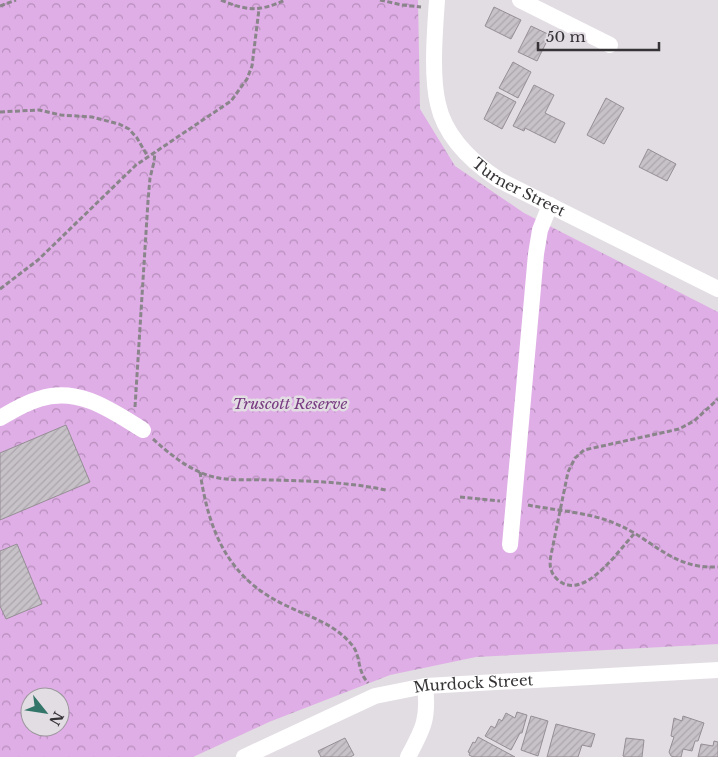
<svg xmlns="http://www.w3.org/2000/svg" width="718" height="757" font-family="'Libre Baskerville',serif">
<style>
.park{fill:url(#park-crowns);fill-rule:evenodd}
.building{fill:url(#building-hatch);stroke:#958e95}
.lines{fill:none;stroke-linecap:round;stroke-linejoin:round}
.path{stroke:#89858a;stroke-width:3;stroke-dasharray:5 2.5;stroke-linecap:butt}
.minor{stroke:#fff;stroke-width:16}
.labels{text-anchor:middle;stroke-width:5;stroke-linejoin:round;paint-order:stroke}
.street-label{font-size:15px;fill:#353336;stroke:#e2dce3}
.park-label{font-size:15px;font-style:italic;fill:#783b81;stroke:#e2dce3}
</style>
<defs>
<pattern id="park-crowns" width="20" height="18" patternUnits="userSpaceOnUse" patternTransform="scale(1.25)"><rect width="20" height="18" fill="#dfaee6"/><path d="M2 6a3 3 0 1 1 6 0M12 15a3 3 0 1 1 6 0" fill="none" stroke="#b68ebb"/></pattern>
<pattern id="building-hatch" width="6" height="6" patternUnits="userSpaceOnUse" patternTransform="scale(1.25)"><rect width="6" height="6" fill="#c7c1c8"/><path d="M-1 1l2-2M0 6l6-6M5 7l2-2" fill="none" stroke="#aca6ac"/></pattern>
</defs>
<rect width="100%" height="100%" fill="#e2dce3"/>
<path class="park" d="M0,0H418L420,109L455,166L524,213L718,312V644L476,657L390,675L269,722L193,757H0ZM30,697H60V727H30Z"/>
<path class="building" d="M494,7L521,20L511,39L485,26Z
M531,26L550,35L537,61L518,52Z
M513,62L531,72L518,98L499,88Z
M534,85L554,95L545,113L565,123L555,143L525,128L524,131L513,126Z
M497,92L516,102L502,129L484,119Z
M606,98L624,108L604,144L587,135Z
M648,149L676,164L667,181L639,167Z
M66,425L90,482L0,520V453Z
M17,544L42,604L6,619L0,606V551Z
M517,712L527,715L522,733H520L511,750L485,736L491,726L495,728L499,719L502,721L506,713L515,718Z
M531,716L548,721L538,756L521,750Z
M683,716L704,723L698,741H695L692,751L683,749L681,757H675L671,756L669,752L674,737L671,736L674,718L682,721Z
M556,724L595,734L591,747L582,745L578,757H547Z
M478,737L515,757H473L469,755L470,753L468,752L473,742L475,743Z
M345,738L354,755L350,757H321L318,751Z
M626,738L644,740L642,757H625L623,756Z
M714,741L718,742V757H698L701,744L713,746Z"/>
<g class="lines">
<path class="path" d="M221,0C247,11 259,12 285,0
M380,0L402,5L421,7
M0,6L16,0
M0,112L39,110L61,115L92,117L119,124L129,129L137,138L148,157
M0,289L38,260L136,165L231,101L247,79L252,66L259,9
M135,407L148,201L150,178L154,162L155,152
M153,439C170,454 185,467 207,475C227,482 251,479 272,480C310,481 348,482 386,490
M200,472C209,532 228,579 287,606C310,617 335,624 352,645C359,653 358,664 362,673C363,677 366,680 368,683
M460,497L500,501
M528,505C553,510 592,513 614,523C654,539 670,569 718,567
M634,534C618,551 584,602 558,580C550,573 549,565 551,555L568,472L575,458L584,450L679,429L694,421L718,399"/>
<g class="minor">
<path id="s1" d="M437,0C435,29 431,76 438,104C445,137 472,162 499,180L718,289"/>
<path d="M520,0L610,45"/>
<path d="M0,418C12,411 25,403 39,399C78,386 111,410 143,430"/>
<path d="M510,545L536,254L540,230L550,205"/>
<path id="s2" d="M244,757L375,696L425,686L718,670"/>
<path d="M408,757C423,729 429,719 425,686"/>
</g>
</g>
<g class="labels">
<g class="street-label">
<text dy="5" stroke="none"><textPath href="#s1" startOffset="225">Turner Street</textPath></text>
<text dy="5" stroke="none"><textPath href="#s2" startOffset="244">Murdock Street</textPath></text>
</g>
<g class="park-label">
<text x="290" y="409">Truscott Reserve</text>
</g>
</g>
<g transform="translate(45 712) rotate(120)"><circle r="24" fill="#e2dce3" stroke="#9d989e"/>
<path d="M0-4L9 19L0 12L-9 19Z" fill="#337669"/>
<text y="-8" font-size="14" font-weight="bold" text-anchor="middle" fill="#353336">N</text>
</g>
<path d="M538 42v8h121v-8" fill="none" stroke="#353336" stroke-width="2.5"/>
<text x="546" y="42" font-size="15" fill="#353336" stroke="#e2dce3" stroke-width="4" paint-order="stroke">50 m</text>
</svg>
